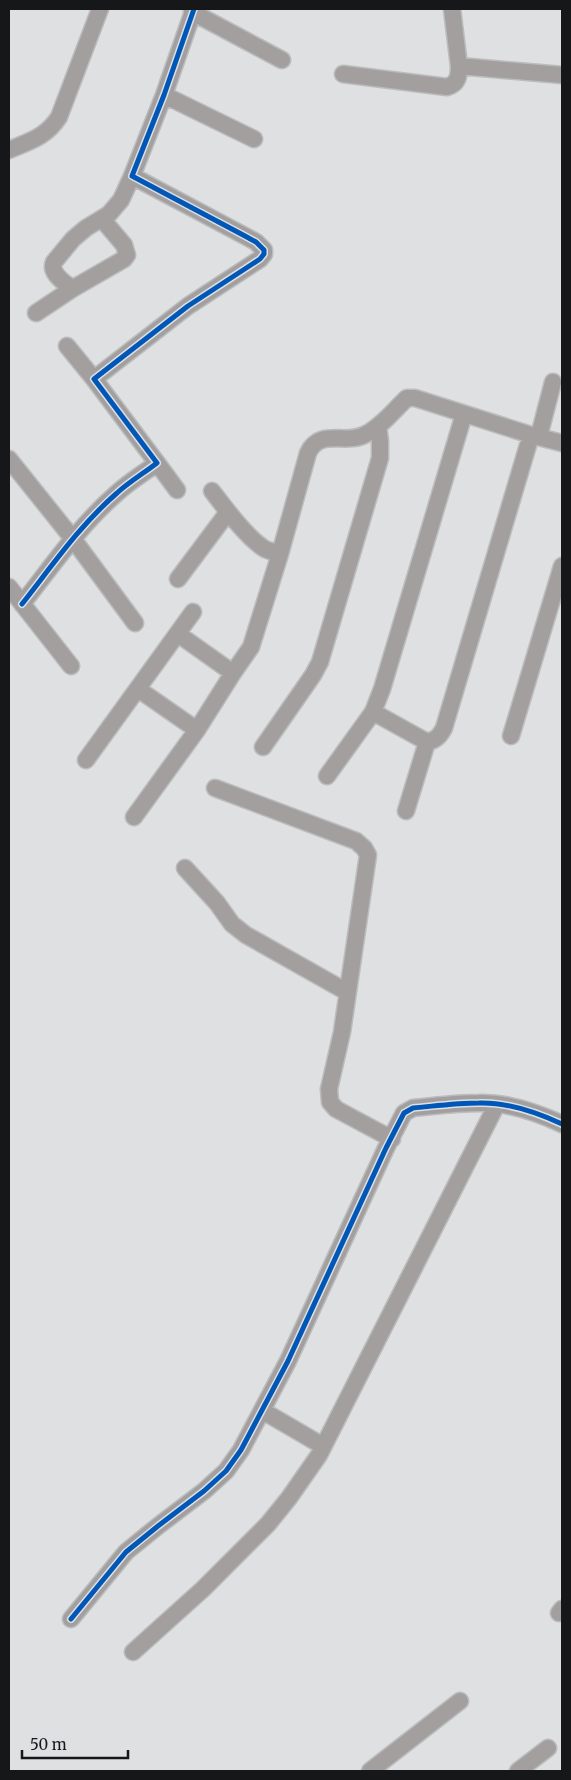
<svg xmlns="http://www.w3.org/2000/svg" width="571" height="1780" font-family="Merriweather,serif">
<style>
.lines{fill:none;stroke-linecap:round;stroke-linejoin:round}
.minor-casing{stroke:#bbbcbd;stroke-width:19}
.minor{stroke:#a49f9f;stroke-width:16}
.cycleway-casing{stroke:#dde0e3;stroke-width:8}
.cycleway{stroke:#0057b8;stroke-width:5}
</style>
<rect width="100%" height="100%" fill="#dee0e2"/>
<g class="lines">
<defs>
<path id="minor" d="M452,9L459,66L562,75
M192,12L282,60
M343,74L447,87C458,84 459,76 459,66
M164,95L254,139
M9,150C30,141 46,137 59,117L100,9
M72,289C64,282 49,273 54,262L73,239L86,228L109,214L121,200L132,176
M36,313L72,289L124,259L127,255L124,245L102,219
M67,346L94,379
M464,414L382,689L373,712L427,742C436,740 440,736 444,728L531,435
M539,436L553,382
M9,459L73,539L135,623
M157,463L177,490
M212,491C225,508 247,538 265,549C269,551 275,552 280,554L308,453C320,427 346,446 366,434C382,426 394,410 407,398H415L531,435L562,443
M178,579L228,512
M9,587L71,666
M22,604C52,566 80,525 117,493C129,482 144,473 157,463L94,379L188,306L260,259L264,254V250L256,242L245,236L132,176L164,95L194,9
M178,634L233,673
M138,689L197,730L233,673L251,647L280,554
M511,736L562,566
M263,747L313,675L320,662L380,458V441L378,426
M86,760L193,612
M327,776L373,712
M215,788L356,841L364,848L368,855L342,1032L329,1089L330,1102L336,1109L392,1139
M406,811L427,742
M134,817L197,730
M185,868L217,903L232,924L246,935L347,992
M263,1411L323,1446
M559,1613L562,1609
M71,1619L126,1552L158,1526L204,1491L226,1471L241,1450L288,1361L386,1148L404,1113L413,1108C435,1106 457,1103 479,1103C508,1102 536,1112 562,1124
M133,1652L203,1589L268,1524L289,1498L319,1455L497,1104
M370,1771L460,1701
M518,1771L548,1748"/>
</defs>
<use href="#minor" class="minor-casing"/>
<use href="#minor" class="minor"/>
<defs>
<path id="cycleway" d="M22,604C52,566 80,525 117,493C129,482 144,473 157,463L94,379L188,306L260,259L264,254V250L256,242L245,236L132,176L164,95L194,9
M71,1619L126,1552L158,1526L204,1491L226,1471L241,1450L288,1361L386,1148L404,1113L413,1108C435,1106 457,1103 479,1103C508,1102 536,1112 562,1124"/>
</defs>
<use href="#cycleway" class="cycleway-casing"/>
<use href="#cycleway" class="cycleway"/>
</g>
<rect width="571" height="1780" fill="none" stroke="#161718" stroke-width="20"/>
<path d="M22 1750v8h106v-8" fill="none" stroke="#161718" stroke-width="2.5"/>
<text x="30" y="1750" font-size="15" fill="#161718" stroke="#dde0e3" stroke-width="4" paint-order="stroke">50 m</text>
</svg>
